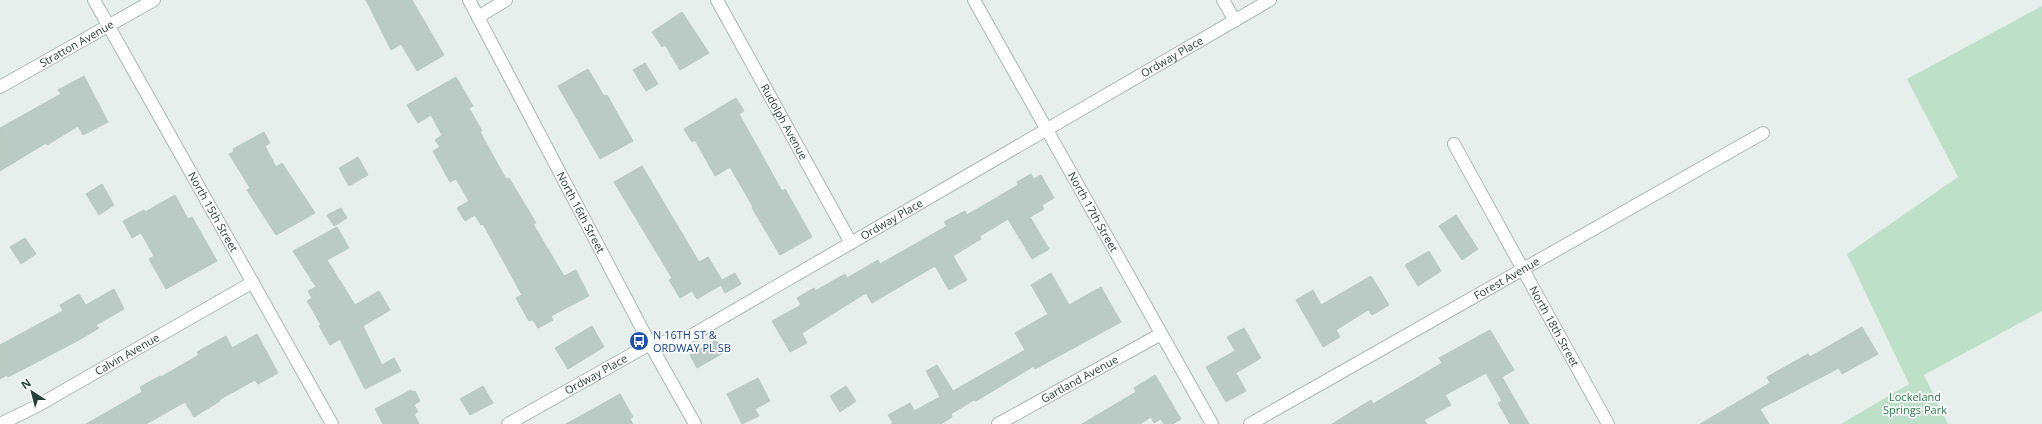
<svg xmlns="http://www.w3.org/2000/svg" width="2042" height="424" font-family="'Open Sans',sans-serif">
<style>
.green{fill:#bfe0c8}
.building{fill:#bbcac4;stroke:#b8c9c2}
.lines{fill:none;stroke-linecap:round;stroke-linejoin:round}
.minor-casing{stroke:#a8b8b2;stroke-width:14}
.minor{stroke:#fff;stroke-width:12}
.labels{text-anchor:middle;stroke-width:3.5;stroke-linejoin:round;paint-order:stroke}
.street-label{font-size:11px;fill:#24423a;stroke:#f7fbf9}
.transit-label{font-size:11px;fill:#164399;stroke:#f7fbf9;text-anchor:start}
.park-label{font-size:11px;fill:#2d7a4b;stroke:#f7fbf9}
</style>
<rect width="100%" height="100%" fill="#e6efeb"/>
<path class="green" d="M2042,6V311L1924,375L1948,424H1841L1909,384L1847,254L1958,177L1907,79Z"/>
<path class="building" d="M366,0H412L444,55L417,71L401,44L391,50Z
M682,12L709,53L680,70L665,45L662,47L652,32Z
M645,63L658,84L646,91L633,70Z
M588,69L604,96L607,95L633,141L600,159L558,86Z
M84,76L108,122L83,135L78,126L47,145L46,143L0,171V128L61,94L58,90Z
M456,77L473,106L469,108L482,131L480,132L506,179L509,178L536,223L533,224L564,276L576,270L589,296L551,316L553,320L538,328L533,320L529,321L516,298L522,295L483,224L481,225L475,215L465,221L457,208L469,201L456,179L450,182L433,151L440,147L435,140L442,135L431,115L418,123L407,105Z
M736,98L744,111L739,114L782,191L785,189L812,237L780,255L752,208L753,207L730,167L715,176L695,140L692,142L684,129Z
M264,132L270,143L265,146L276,167L282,163L315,213L276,235L247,190L250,188L229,154L234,152L233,149Z
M358,157L368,175L349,186L339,168Z
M642,166L699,262L708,257L722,280L735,273L741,284L725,293L721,285L697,299L692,291L680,298L669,280L672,278L614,182Z
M1031,174L1034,179L1041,175L1054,198L1042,205L1044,209L1030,217L1049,249L1032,259L1008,219L980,236L981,239L953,256L967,280L949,290L935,266L872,303L866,293L802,333L807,343L790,352L772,321L801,305L797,298L814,288L815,291L845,274L847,278L878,260L880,264L947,226L944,222L965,211L967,215L1018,185L1017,182Z
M102,184L114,205L99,215L86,194Z
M175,195L188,219L192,217L217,261L166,289L149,259L154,256L141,233L132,238L123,221L144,210L145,212Z
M341,208L347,218L334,226L327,215Z
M1456,215L1478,249L1462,260L1439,226Z
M337,227L349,248L327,260L355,305L379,291L390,310L363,326L382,365L394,358L401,371L365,389L340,339L330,345L319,326L321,325L307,301L312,298L308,291L316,287L293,251Z
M25,238L36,254L21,264L10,247Z
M1429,251L1441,271L1418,286L1405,265Z
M1051,273L1069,305L1101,287L1121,322L1035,369L1034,366L976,401L974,400L951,414L952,417L941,424H891L893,423L888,415L910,403L914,411L940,397L926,371L937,365L953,391L1025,350L1015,333L1048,314L1031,285Z
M1371,276L1389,305L1372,315L1368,310L1336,330L1340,337L1323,347L1296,300L1313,290L1321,305Z
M114,289L124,309L96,325L99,328L79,340L8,377L7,375L0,379V345L63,311L60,305L79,294L86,305Z
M592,326L604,347L568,369L555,348Z
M1862,327L1878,354L1842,374L1839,368L1760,409L1769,424H1700L1770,383L1767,377L1808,354L1810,357Z
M1244,328L1261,358L1236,373L1246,391L1226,402L1206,367L1235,351L1227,337Z
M1490,330L1514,370L1502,377L1529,424H1510L1498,403L1502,401L1486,373L1445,395L1451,405L1424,420L1427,424H1332L1371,400L1373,404L1442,363L1439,358Z
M257,334L278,373L258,384L255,380L219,400L220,401L194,417L185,402L146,424H86L142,392L140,387L160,376L161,377L199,355L197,352L226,336L232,348Z
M716,340L723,353L697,368L690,355Z
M1155,375L1181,419L1173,424H1164L1161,419L1154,423L1151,417L1140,424H1082L1136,392L1134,388Z
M758,378L770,401L755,409L759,416L742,424L727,394Z
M483,386L493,403L470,415L460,399Z
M846,386L856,401L840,412L830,396Z
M411,390L412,392L415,391L420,401L414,405L418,412L414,414L419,424H383L375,409Z
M620,394L633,417L630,419L633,424H566Z"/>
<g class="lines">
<defs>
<g id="minor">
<path id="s1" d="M94,0L332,424"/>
<path id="s2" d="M469,0L650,344L695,424"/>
<path id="s3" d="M717,0L851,243"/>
<path id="s4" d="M974,0L1212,424"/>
<path d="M1223,0L1235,21"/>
<path d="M478,17L506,0"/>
<path id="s5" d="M0,87L154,0"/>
<path id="s6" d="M1454,144L1608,424"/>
<path id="s7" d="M0,424L37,406L253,282"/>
<path id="s8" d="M508,424L650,344L687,338L1270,0"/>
<path id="s9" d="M998,424L1161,334"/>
<path id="s10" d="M1250,424L1763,133"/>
</g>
</defs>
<use href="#minor" class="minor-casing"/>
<use href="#minor" class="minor"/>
</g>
<defs>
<symbol id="bus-disc" viewBox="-11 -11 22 22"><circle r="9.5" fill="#1a4fb4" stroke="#f7fbf9"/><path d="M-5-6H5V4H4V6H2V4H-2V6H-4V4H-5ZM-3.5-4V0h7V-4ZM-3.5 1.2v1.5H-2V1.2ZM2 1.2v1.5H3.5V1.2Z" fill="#fff"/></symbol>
</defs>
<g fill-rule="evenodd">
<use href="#bus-disc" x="628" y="330" width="22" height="22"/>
</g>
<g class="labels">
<g class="street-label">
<text dy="4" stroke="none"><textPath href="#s5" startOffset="88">Stratton Avenue</textPath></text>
<text dy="4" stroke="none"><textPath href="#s8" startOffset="761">Ordway Place</textPath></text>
<text dy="4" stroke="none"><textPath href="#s3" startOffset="139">Rudolph Avenue</textPath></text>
<text dy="4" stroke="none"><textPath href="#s1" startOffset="243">North 15th Street</textPath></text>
<text dy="4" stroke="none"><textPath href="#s2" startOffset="240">North 16th Street</textPath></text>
<text dy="4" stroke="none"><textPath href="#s4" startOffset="243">North 17th Street</textPath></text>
<text dy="4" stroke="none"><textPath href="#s8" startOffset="437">Ordway Place</textPath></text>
<text dy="4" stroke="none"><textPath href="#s10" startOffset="295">Forest Avenue</textPath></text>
<text dy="4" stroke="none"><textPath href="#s6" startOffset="208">North 18th Street</textPath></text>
<text dy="4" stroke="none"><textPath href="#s7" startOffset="145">Calvin Avenue</textPath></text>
<text dy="4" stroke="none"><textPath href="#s8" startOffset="101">Ordway Place</textPath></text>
<text dy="4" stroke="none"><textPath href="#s9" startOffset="93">Gartland Avenue</textPath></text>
</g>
<g class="transit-label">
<text x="653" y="339">N 16TH ST &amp;<tspan x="653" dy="13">ORDWAY PL SB</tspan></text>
</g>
<g class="park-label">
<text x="1915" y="401">Lockeland<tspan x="1915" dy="13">Springs Park</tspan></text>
</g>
</g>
<g transform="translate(32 392) rotate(324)" stroke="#f7fbf9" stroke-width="3" paint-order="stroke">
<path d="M0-3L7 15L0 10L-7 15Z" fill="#24423a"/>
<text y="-6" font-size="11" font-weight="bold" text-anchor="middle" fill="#24423a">N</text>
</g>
</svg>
